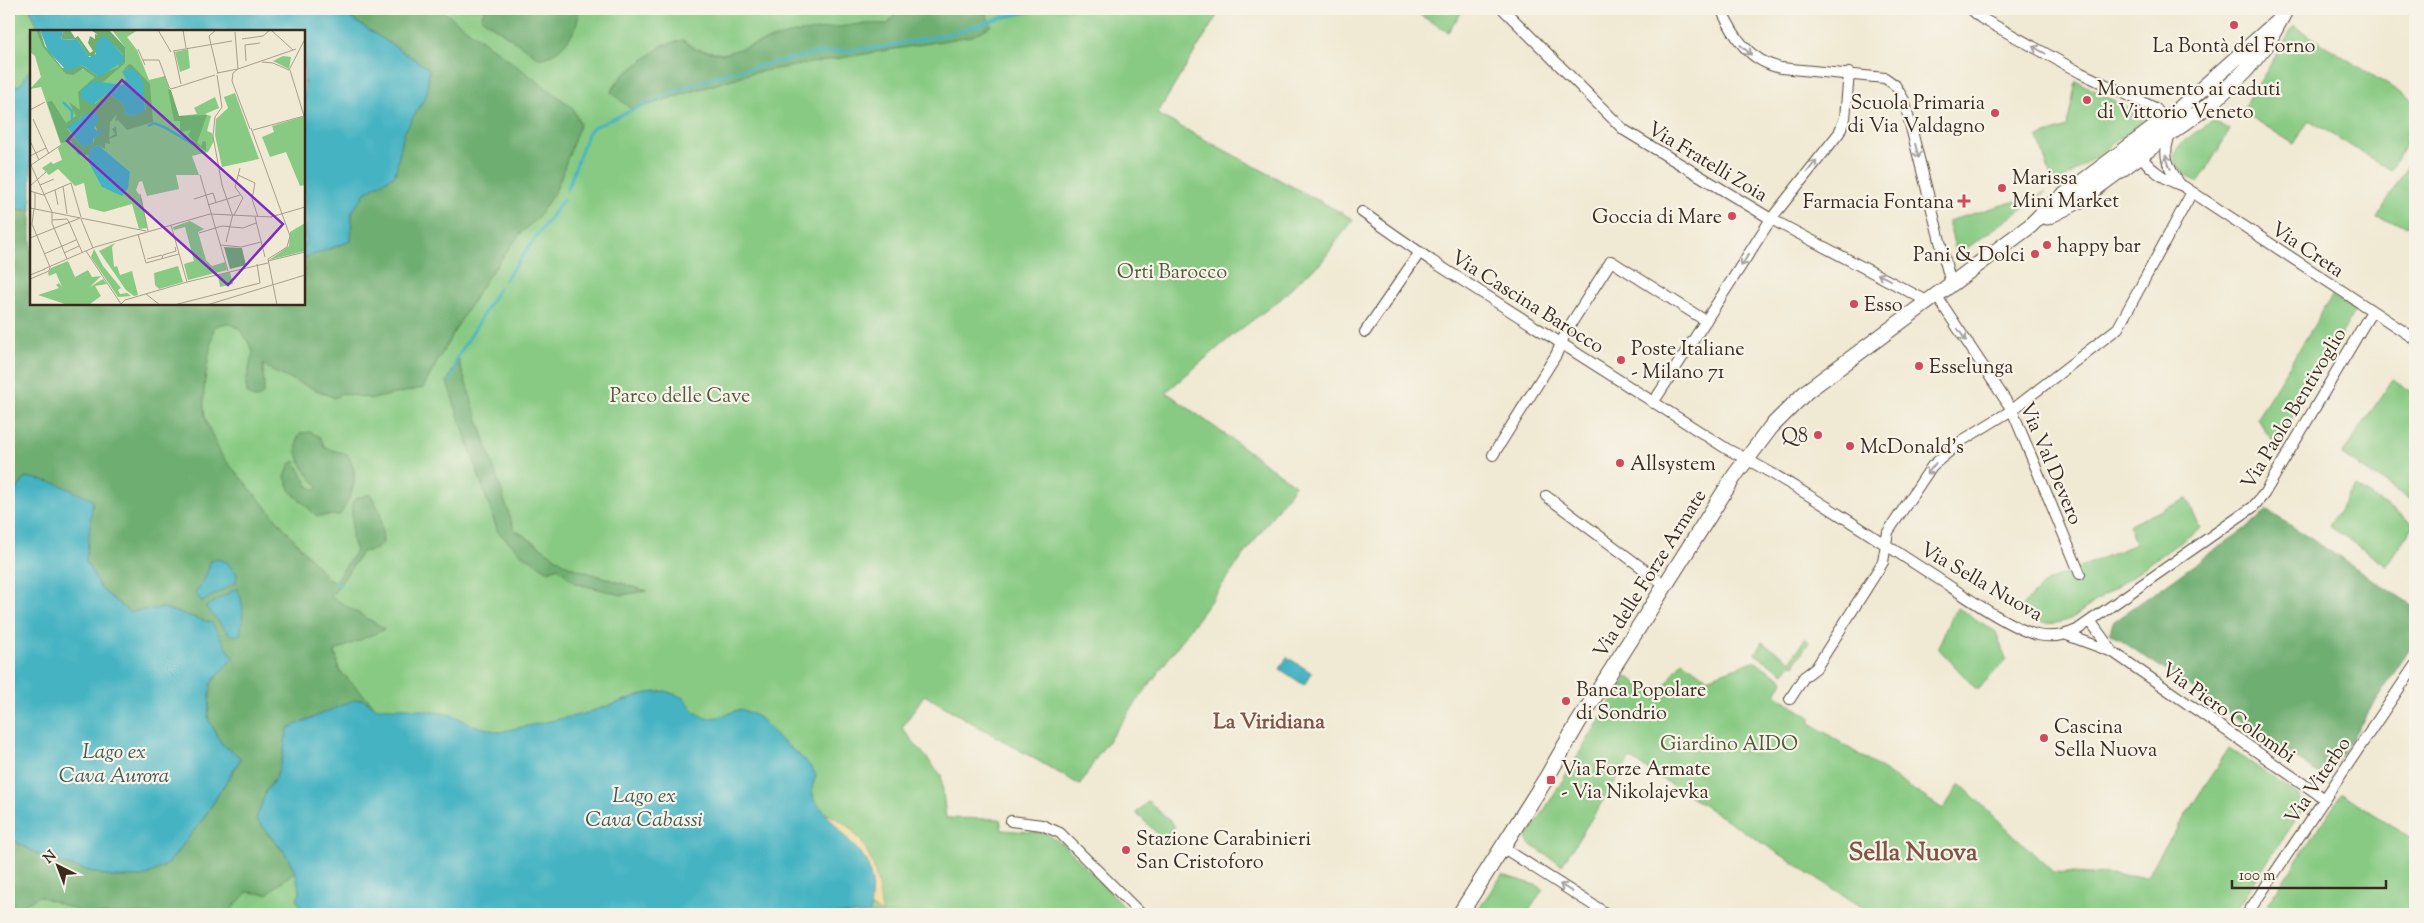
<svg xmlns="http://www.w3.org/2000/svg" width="2424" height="923" font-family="'Sorts Mill Goudy',serif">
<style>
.green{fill:#88ca83;stroke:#627a50;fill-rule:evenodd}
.forest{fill:#6eae71;stroke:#546c48}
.sand{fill:#eeda9e;stroke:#94825e}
.water{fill:#45b3c2;stroke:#406e70}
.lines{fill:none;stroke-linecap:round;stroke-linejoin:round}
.stream{stroke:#45b3c2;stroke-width:3}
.street-casing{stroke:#564739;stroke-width:12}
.secondary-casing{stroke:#564739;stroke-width:17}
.street{stroke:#fff;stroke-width:10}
.secondary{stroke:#fff;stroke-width:15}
.oneway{stroke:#a79f9a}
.poi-dot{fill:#d1495b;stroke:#f7f3e8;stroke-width:2}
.labels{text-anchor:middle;stroke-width:4.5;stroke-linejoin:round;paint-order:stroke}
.poi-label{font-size:20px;fill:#3b2a1e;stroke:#f7f3e8;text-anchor:start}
.street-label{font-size:20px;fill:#3b2a1e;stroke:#f7f3e8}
.park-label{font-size:20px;fill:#525a3c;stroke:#f7f3e8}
.neighbourhood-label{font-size:21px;font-weight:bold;fill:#7f5644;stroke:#f7f3e8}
.water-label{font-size:21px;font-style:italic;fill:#3e5a57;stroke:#f7f3e8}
.district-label{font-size:25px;font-weight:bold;fill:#7f5644;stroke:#f7f3e8}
.inset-river{fill:none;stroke:#45b3c2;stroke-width:2.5}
.inset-road{fill:none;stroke:#a89d8b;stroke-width:1}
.view{fill:#7b2cbf;fill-opacity:0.15;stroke:#7b2cbf;stroke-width:2.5}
.inset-edge{fill:none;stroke:#3b2a1e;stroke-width:2.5}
</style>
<rect width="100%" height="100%" fill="#f7f3e8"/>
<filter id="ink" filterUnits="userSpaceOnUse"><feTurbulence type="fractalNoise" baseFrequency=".02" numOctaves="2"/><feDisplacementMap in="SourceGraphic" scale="10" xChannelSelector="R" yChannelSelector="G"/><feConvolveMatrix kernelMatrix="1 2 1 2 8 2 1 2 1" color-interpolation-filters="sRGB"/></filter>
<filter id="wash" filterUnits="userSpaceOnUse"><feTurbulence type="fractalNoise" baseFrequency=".0096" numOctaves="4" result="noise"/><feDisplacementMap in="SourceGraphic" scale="20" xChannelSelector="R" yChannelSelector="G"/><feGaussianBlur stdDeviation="1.12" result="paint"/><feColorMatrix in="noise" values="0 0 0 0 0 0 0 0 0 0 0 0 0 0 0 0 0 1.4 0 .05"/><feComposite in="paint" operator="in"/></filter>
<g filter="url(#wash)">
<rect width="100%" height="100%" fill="#f0e9d3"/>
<path class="green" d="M9,9H1221L1157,114L1353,219L1320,264L1297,282L1282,298L1233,335L1166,392L1295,485L1098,755L1080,785L924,695L902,728L941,775L946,818L1000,819L1002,830L1045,833L1064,845L1131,914H9ZM31,31H304V304H31Z
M1410,9H1464L1448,32Z
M2294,26L2415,102V129L2390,170L2309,120L2294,144L2242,111Z
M2076,81L2147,118L2062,181L2051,177L2038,137L2067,127Z
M2213,121L2230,130L2198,183C2151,155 2184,141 2213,121Z
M2415,153V227L2377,218Z
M2046,192L1957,255L1948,221Z
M2332,296L2355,311L2276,446L2257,418Z
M2393,379L2415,394V503L2342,455Z
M2355,486L2414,524L2387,565L2329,526Z
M2187,499L2200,528L2072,618C2052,628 2034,623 2016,612L2046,582L2135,544L2129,525Z
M1958,608L1996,632L2006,660L1977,690L1938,648L1951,617Z
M1805,638L1809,642L1794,665L1791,664L1784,673L1755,654L1762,642L1791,661Z
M1682,661L1707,678L1754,661L1784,680L1775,694L1811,718L1809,722L1943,809L1960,784L2053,872L2146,877L2229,748L2298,795L2303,805L2302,810L2233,914H1873L1630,758L1562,865L1529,844L1527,838L1627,676L1657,698Z
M2342,793L2415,841V914H2281L2267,905Z
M1148,801L1175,826L1163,839L1136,813Z
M1502,875L1536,885L1543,889L1527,914H1475Z"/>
<path class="forest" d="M337,9H440L572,107L580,124L556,190L538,217L520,234L487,278L456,328L423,388L372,399L341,393L335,398L274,372L263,364L264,392L260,397L254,398L247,394L246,383L253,351C243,334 237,316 214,327C210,353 199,395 206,420C210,432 216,444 222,456L329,580L335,582L356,551L352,540V502L357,498L370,494L380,511L383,543L377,549L362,552L331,597L385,629L335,651L339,670L377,708L362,699L288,728L282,759L276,777L266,791L267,834L285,853L295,871L267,894L247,892L227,914H87L39,896L14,911L13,914H9V838L49,860L111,877H143L168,864L203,819L241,759L221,743L208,718L211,683L233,658L163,608L129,612L101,589L86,561L92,500L26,477L9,501V209L31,210V304H304V258L351,241L352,212L366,192L395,175L404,133L427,93L429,69Z
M485,9H578C582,28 559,58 539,58L481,18Z
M919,9H984L991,26L972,36L752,73L632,110L611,92L621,77L663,45L683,40L695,49L723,54L788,34L860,24H888L897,12Z
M458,359L514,529L570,567L647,591L622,595L574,583L558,567L549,571L523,555L498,532L447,382Z
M311,432L320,437L325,448L347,454C362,478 352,493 340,515L317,516L291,492L285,477L290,464L295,461L308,486L316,490L318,486C304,471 290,453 300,433Z
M2267,510L2415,607V641L2329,773L2321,775L2110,633L2113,622L2256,521Z"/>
<path class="sand" d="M822,812C868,828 877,869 882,913L870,906L872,882Z"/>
<path class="water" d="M30,9H337L429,69L427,94L404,133L395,175L366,192L352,212L351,241L304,258V31H40Z
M31,67V210L9,209V89L21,84Z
M26,477L56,483L93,500L86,561L101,589L129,612L163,608L212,623L233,658L211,683L208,718L221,743L241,758L203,819L168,864L143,877H111L49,860L9,838V501Z
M217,559L227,562L237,574L236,582L202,602L195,593L205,578L211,561Z
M237,588C245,603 243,619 240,635L232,636L205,607Z
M1287,657L1312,673L1304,685L1280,669Z
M666,691L684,698L695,712L705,718L720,717L740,709C770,719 763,726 783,742C796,753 807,759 816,775L812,788L814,800L867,861L872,882L870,914H303L297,899L300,893L295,871L285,853L256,819L266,791L276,777L282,759L288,728L354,700L362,699L377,708H409L453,715L473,725L499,732L583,714L647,693Z"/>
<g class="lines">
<path class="stream" d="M567,190L588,133L594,127L676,91L724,74L812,54L883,47L949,34L1000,18L1043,9
M505,280L563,200
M452,379L457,358L499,288
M335,581L340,585"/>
</g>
</g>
<g filter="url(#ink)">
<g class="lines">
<defs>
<path id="street" d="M1503,9L1624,130L1771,219L1927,301
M1721,9C1734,37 1749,61 1781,68L1885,78L1895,85L1904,100L1951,284
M1971,9L1981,18L2081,73L2155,108L2166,120L2171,134C2161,153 2168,168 2180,184
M2140,150C2143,167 2168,181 2183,186L2415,339
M1362,212L1432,261L1727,449C1800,486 1868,534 1937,578C1962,594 2010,628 2037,635C2051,638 2064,636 2077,630L2253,507L2264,494L2372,311
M1936,295L2012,410L2080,574
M1365,332L1420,252
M1653,403L1771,219L1839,133L1845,118L1849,73
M1493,455L1556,355L1567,330L1611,261L1706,321
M1546,496L1665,585
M2091,622L2112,651
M2067,635L2113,652L2325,799
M1790,699L1804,677L1816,668L1883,562L1888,532L1932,466L1963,440L2012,410L2118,328L2192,192
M1011,821L1042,825L1060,833L1141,914
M1502,847L1607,914
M2247,914L2415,665"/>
<path id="secondary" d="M2047,217L2077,202L2213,102L2246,70L2267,44L2286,9
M1460,914L1547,777L1578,723L1735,475L1771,427L1807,391L2030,226L2050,206L2178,110L2278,21"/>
</defs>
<use href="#street" class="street-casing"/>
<use href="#secondary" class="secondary-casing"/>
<use href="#street" class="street"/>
<use href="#secondary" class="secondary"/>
</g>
<defs><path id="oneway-shaft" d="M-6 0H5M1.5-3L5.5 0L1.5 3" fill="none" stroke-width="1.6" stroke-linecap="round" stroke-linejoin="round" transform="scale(1.25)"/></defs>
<g class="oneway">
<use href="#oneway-shaft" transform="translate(1746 50) rotate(42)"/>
<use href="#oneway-shaft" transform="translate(2039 50) rotate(-151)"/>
<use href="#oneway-shaft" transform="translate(1917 151) rotate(75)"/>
<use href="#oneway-shaft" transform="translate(2168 162) rotate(-110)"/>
<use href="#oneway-shaft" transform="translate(1812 166) rotate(-52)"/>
<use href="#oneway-shaft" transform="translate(1745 260) rotate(123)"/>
<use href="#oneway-shaft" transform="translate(1884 277) rotate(-153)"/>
<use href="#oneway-shaft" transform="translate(1962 335) rotate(56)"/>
<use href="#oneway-shaft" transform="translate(1931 469) rotate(128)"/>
<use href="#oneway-shaft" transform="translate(1566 888) rotate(-148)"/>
</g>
</g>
<g class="poi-dot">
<circle cx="2234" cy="25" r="5"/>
<circle cx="2087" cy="100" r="5"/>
<circle cx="1995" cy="113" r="5"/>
<circle cx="2002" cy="188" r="5"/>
<path d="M1961.5 193.5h5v5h5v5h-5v5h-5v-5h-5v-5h5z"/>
<circle cx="1732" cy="216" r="5"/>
<circle cx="2047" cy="245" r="5"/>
<circle cx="2035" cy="254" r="5"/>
<circle cx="1854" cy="304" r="5"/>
<circle cx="1621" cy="360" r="5"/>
<circle cx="1919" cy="366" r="5"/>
<circle cx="1818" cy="435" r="5"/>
<circle cx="1850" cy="446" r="5"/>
<circle cx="1620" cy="463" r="5"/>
<circle cx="1566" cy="701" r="5"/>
<circle cx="2044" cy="738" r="5"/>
<rect x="1546" y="775" width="10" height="10" rx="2.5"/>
<circle cx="1126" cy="850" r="5"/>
</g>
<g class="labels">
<g class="poi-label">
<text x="2234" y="52" text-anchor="middle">La Bontà del Forno</text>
<text x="2097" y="95">Monumento ai caduti<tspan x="2097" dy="23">di Vittorio Veneto</tspan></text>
<text x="1985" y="109" text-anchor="end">Scuola Primaria<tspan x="1985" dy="23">di Via Valdagno</tspan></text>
<text x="2012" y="184">Marissa<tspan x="2012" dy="23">Mini Market</tspan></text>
<text x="1954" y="208" text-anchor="end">Farmacia Fontana</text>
<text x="1722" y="223" text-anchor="end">Goccia di Mare</text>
<text x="2057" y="252">happy bar</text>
<text x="2025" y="261" text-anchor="end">Pani &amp; Dolci</text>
<text x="1864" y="311">Esso</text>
<text x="1631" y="355">Poste Italiane<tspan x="1631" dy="23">- Milano 71</tspan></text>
<text x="1929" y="373">Esselunga</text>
<text x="1808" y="442" text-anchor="end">Q8</text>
<text x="1860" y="453">McDonald's</text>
<text x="1630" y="470">Allsystem</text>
<text x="1576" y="696">Banca Popolare<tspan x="1576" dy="23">di Sondrio</tspan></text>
<text x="2054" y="733">Cascina<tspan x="2054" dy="23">Sella Nuova</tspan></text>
<text x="1561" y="775">Via Forze Armate<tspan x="1561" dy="23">- Via Nikolajevka</tspan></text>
<text x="1136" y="845">Stazione Carabinieri<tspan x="1136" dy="23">San Cristoforo</tspan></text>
</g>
<g class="street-label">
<text transform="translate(1708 161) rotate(31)" y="7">Via Fratelli Zoia</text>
<text transform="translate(2308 249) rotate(34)" y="7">Via Creta</text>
<text transform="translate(1528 301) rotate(32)" y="7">Via Cascina Barocco</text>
<text transform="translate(2293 408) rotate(-59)" y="7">Via Paolo Bentivoglio</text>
<text transform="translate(2052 463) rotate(67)" y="7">Via Val Devero</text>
<text transform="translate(1649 573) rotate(-58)" y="7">Via delle Forze Armate</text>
<text transform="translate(1982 581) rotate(30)" y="7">Via Sella Nuova</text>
<text transform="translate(2229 712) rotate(35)" y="7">Via Piero Colombi</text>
<text transform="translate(2317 780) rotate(-56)" y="7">Via Viterbo</text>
</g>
<g class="park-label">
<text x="1172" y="278">Orti Barocco</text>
<text x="680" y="402">Parco delle Cave</text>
<text x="1729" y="750">Giardino AIDO</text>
</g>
<g class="neighbourhood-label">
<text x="1269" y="728">La Viridiana</text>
</g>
<g class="water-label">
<text x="114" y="758">Lago ex<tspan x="114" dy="24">Cava Aurora</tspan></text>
<text x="644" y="802">Lago ex<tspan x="644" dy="24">Cava Cabassi</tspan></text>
</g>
<g class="district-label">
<text x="1913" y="860">Sella Nuova</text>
</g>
</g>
<g transform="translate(30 30)">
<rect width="275" height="275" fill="#f0e9d3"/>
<path d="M0,0H8L13,16L37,43L95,31V17L82,0H108L97,7L107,20L119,50L135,46L149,86L167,84L164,78L185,67L189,78L175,84L181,86L177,101L182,103L184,111L178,122L162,126L169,145H146L149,159L117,166L112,151L109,152L106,160L112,169L117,198L109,199L102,174L74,182L59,178L54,153L45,156L28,139L19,145L12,138L21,132L23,134L32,130L28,118L31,115L11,57L0,59L11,47L5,26L0,22ZM158,19L160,38L150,42L145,22ZM253,26L261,27L259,39L243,31ZM205,63L229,129L192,137L185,105L186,89L198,78L194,67ZM275,86V155L270,156L256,122L240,127L232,107L244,102L242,96ZM160,191L174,199L168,202L176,230L182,236L195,232L197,240L158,250L154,234L164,231L155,197L144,200L143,197ZM275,193V221L239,230L259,216L260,202ZM85,213L82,217L84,237L87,236L90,245L102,241L108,265L104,266L96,260L69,221ZM64,219L73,236L91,258L88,260L90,264L97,263L101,266L88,267L61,227ZM38,231L45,247L58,240L62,247L71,246L60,257L73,249L77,254L65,256L71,266L60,274L38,275L8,265L29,258L26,255L29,253L32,257L26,243L19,246L18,243L21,238ZM148,236L153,252L129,259L125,255L124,243ZM200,242L203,254L190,257L188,245Z" fill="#88ca83"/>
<path d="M6,0H10L15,16L32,38L52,35L67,46L88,37L93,25L74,6L64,26H58L47,9L31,10L33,0H40L45,8L48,6L60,23L63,21L58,13L60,6L65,9V4L68,5L61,0H79L95,17V33L72,53L59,54L65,74L78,63L93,74L96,84L101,86L116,80L110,47L98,38L92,41L99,34L102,35L120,54L123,92L97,100L88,90L85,91L87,84L80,92L79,108L85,104L82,99L86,96L87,106L79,109L80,114L75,113V119L68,115L60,119V125H48L41,111L31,113L17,72L22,71L36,93L46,86L39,72L50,80L48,62L65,47L53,39L43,45L36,44L13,17ZM52,86L64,92L67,100L63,114L52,117L37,99ZM138,59L141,60L149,86L177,85L167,113L171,116L173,111L176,112V121L159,110L163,111L158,105L161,100L150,102V91H144ZM194,217L212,218L216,235L200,239Z" fill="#6eae71" fill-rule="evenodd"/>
<path d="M10,0H33L31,10L47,9L59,27L66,24V14L74,5L93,25L94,31L69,47L52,35L37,41L18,21ZM98,38L105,40L113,51L115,81L101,86L96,84L93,74L78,63L62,75L50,67L52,59L63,51L93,55L96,49L92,42ZM59,82L66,83L69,88L64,98L69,103L73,99L74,102L63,109V114L52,117L37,97ZM68,115L100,142L98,158L92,166L72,157L58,131L60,119Z" fill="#45b3c2"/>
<path class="inset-river" d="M33,72L42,81V89M118,96L124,93L134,97L163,114"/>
<path class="inset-road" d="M128,0L141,22M153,0L156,18M186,0L179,6L188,44M241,0L263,20M212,9L233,6L240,0M108,19L115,35M143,21L202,11M144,21L151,54M113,30H129L139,57M216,31L215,15L230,13M232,32L243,33L259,40L275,9M187,43L208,39L205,2M187,45L192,77L185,87L183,106L192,155L202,184M139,57L141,59L185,45M0,80L15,72M3,89L19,124M221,98L260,206L257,217L238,229L247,275M220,99L202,51L203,43L208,39L266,19M223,100L274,86L260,40M0,111L9,130M0,126L16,118M0,133L22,182V193L37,229M1,135L31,115M170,145L198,241M208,145L225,153L222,169L228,187M10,155L24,149M0,156L16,142M33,156L37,184M25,160L28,175M0,161L13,165L41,153L51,187M5,163V179M110,164L118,201M164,169L183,163L186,172M178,175L210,165M0,178L116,201M4,178L2,194L20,237M204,185L213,168L205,157L210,138M225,187L235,227M241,187L275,177M51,189L63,218M22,190L37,189L39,192M39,192L52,222M141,195L157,252M169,203L192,196L213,198L226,193M108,204L116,233L149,224M0,208L50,188M196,212L203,184M191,215L211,217L231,212M56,221L91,274M34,223L49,216M14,224L46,210M132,228L133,225L146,221L145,217M117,229L132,225M238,231L275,222M14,239L65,217L180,184L242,187M0,245L15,239M0,249L19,241L20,237M116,264L130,275M91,274L95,270L157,252L238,233M144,275L230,253L227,234M177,275L275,245"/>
<path class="view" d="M92,50L253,194L198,255L37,111Z"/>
<rect width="275" height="275" class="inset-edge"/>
</g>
<rect width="2424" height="923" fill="none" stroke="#f7f3e8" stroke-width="30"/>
<g transform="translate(58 866) rotate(318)" stroke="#f7f3e8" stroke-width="4" paint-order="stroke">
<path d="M0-4L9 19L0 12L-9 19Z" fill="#3b2a1e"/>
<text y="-8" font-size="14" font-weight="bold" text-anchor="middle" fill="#3b2a1e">N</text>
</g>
<path d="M2232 880v8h154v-8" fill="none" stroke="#3b2a1e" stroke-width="2.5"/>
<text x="2239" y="880" font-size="15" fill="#3b2a1e" stroke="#f7f3e8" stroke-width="4" paint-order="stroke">100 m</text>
</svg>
